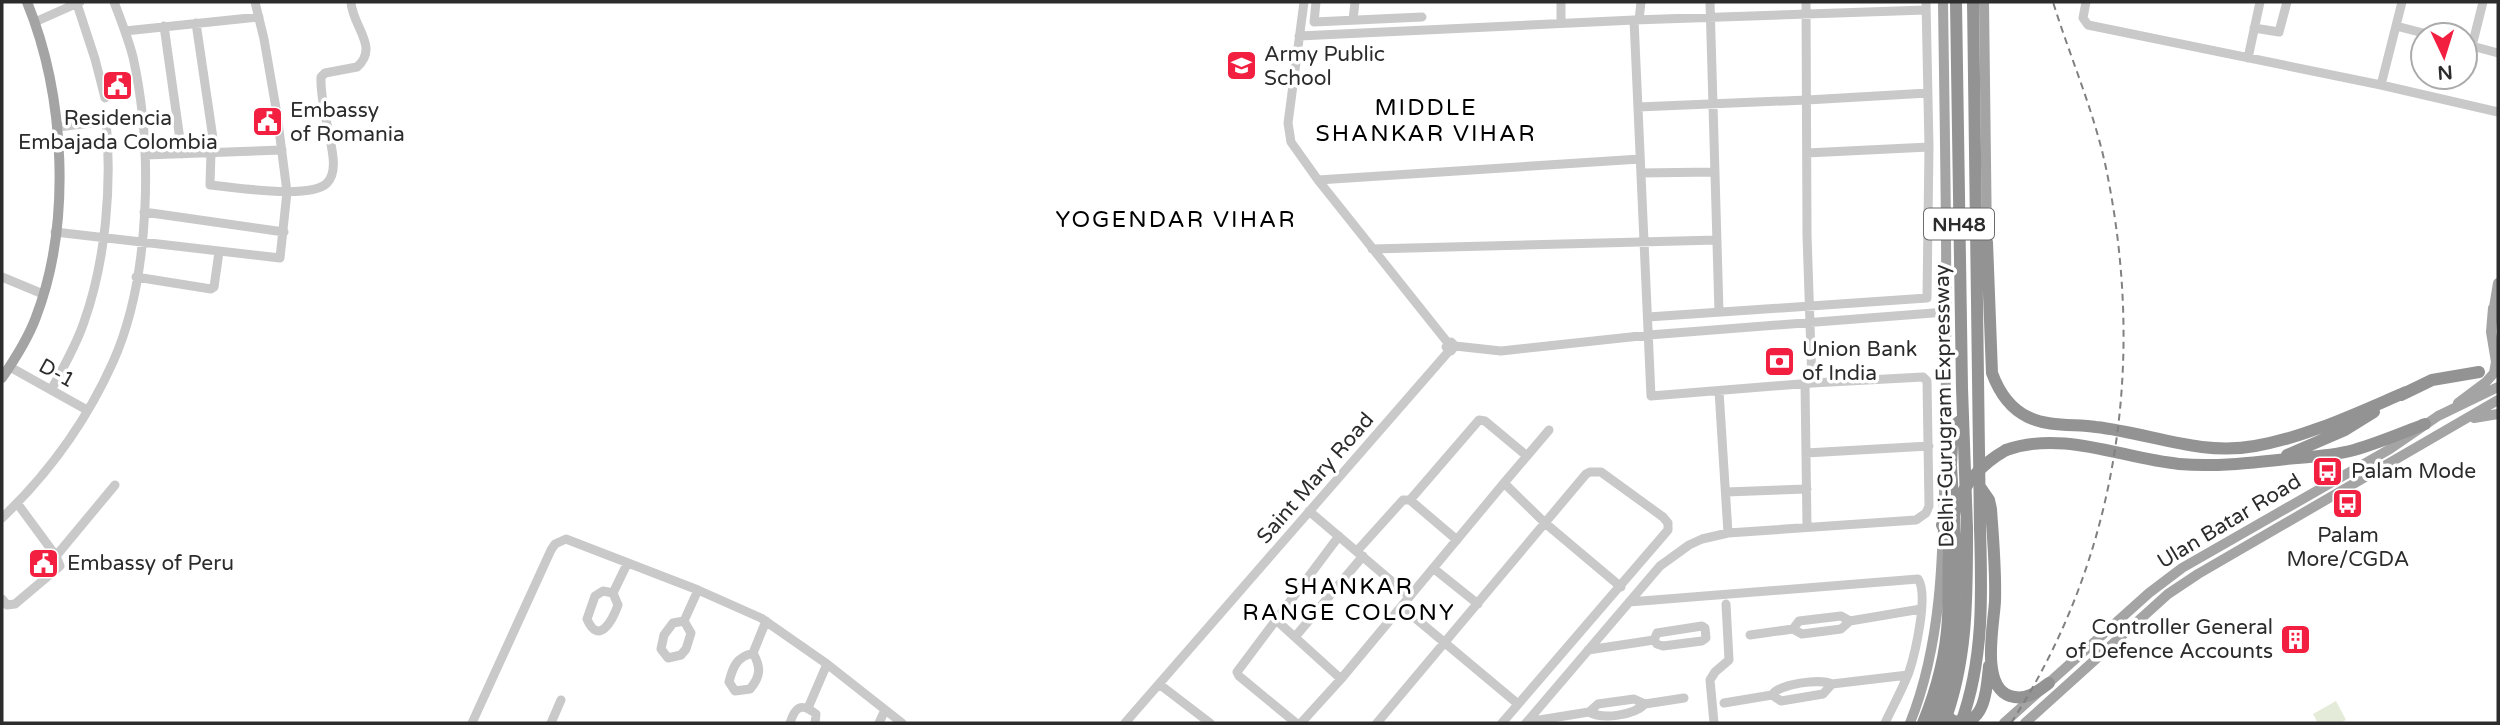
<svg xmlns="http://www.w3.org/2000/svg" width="2500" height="725" font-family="'Varela Round',sans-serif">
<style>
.green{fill:#e4ebd8}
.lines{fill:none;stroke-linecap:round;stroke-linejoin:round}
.minor{stroke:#c9c9c9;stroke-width:9}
.major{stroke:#a4a4a4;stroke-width:10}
.highway{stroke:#939393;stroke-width:12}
.rail{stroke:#818181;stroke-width:2;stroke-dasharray:7 5;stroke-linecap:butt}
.highway-bridge{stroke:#939393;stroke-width:12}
.labels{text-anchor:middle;stroke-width:7;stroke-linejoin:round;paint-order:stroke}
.shield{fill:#fff;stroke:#6b6b6b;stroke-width:2}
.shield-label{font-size:19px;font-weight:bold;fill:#2c2c2c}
.poi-label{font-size:21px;fill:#2c2c2c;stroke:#fff;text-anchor:start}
.street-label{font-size:21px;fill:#2c2c2c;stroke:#fff}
.neighbourhood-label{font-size:23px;letter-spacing:2px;fill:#000;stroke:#fff}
</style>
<rect width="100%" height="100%" fill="#fff"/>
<path class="green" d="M2336,701L2346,720L2339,723H2318L2313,714Z"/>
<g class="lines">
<path class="minor" d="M1304,2L1288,123L1291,142L1318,180L1448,343
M1316,2L1314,22L1422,17
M1561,2V23
M1710,2L1719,312
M1806,2L1807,235L1812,383
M2086,2L2083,18L2088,25L2381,85L2498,112
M2483,2L2472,46L2498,53
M77,4L95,59L105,98
M1353,20L1355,2
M1634,20L1926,10
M1639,20L1641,2
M35,22L80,2
M196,23L215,152
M164,26L182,154
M2396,26L2431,35
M2254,28L2279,32L2287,2
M125,31L259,17
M1299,36L1634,20L1651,396L1812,383L1923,377L1927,381L1929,506L1926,513L1916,520L1728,533L1702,539L1689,545L1660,566L1526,723
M2248,58L2260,2
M2381,85L2402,2
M1638,107L1807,100L1928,93
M58,127L141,117
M211,152L210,185C235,187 310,200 327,183C334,176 334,166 333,157C330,131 320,103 321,77L325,73L357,67C380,47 352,26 351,2
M1807,153L1929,147
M145,155L282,150
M1641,173L1714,172
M1318,180L1640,159
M144,212L284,232
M55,232L280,258L287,192L277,114L264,39L255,2
M1372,249L1717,240
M2,277L43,294
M136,277L211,289L214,287L219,252
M1648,317L1927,298L1929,147L1926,2
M1455,346L1451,351L1446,347L1451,342L1455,346L1501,351L1649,335L1946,312
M10,367L87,410
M1805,383L1807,527
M51,390C63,368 76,346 84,322C106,260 112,185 106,120
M1719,391L1728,533
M1806,453L1929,446
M1504,483L1549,430
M1726,492L1807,489
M1410,500L1479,420L1485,421L1527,456
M1309,511L1409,596
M2,518C48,474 87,420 113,362C151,277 153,147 133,57C128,38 121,20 114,2
M1357,551L1403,500H1410L1457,540
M56,556L115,485
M1433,568L1478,604
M613,593L603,591L595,596L587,619C599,647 613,619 618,605L613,593L627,564
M2,599L7,605L15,604L60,566L56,556L17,503
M1629,602L1918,579C1929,594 1915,654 1909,672C1902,690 1893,706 1885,723
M1402,607L1518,704
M1276,620L1341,679
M684,621L691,633L686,649L681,655L668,658L661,649L664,635L673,623Z
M684,621L698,590
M1793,629L1799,621L1841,616L1850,621L1921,609
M1750,635L1793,629L1802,634L1841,629L1850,621
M1295,637L1363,556
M1588,650L1654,640L1657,633L1702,626L1705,628L1706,638L1702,641L1663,646L1657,644L1654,640
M753,653C761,667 761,676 750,689L735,691L729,682C733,666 737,657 753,653Z
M753,653L766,621
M1159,684L1210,723
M1772,695L1781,701L1823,694L1832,684
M1724,703L1772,695C1778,684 1821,678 1832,684L1908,675
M808,708L827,664
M1589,712C1603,720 1634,715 1645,704
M1527,722L1589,712L1598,704L1634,699L1645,704L1684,698
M472,723L551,550L555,544L566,539L698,590L761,618L827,664L902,723
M551,723L561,700
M790,723C795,707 801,702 816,714L815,723
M879,723L885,710
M1125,723L1449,351
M1296,723L1239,676L1237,672L1339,536
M1301,723L1341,679L1504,483L1545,523L1621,587
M1377,723L1586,474L1590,472H1601L1663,517L1668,523V530L1502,723
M1714,723L1710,680L1715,672L1729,660L1726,604"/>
<path class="major" d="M1984,2L1987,242L1985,247
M2493,313L2498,283
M2,378C15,359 28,339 36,317C72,223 65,95 27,2
M2458,403L2486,382L2494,373L2496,362L2491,332L2493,308
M2474,418L2498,414
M1910,723C1946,633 1943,531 1945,436C1948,291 1945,146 1943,2
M2004,723L2149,593L2182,568L2390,449L2438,416L2498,387
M2025,723L2168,594L2198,574L2498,400"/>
<path class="highway" d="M1956,2L1962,388L1967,528
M1973,2L1980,528
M1987,242L1992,373C1999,392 2009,408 2028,417C2049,427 2074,424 2096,427C2150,433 2199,456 2255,446C2307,437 2357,413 2406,392
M2401,395L2432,380L2479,372
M2006,450C2063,430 2121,458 2179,464C2215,467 2250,463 2286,459C2309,457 2332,456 2354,450C2378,443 2402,433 2425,424
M2287,455L2345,430L2374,412
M1980,487L1989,500L1991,509C1993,539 1996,570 1995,601C1994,624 1980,686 2010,696C2026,701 2037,692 2049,683
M1942,525L1953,545
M1942,708C1946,716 1950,721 1959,722C1986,724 1987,685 1989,666
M1935,723L1952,648L1954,627L1956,552L1951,465L1953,426L1963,419"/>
<path class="rail" d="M2011,723C2119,557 2146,361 2106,168C2094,111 2070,57 2053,2"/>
<path class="highway-bridge" d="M1923,723C1937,689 1946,655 1948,618C1951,550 1936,490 2006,450
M1944,723C1968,659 1967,595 1967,528
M1961,723C1984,660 1982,594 1980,528"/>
</g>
<defs>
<symbol id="school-square" viewBox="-11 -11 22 22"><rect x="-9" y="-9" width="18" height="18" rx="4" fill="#f31f40" stroke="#fff"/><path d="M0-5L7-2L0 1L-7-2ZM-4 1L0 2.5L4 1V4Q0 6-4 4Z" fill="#fff"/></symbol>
<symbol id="civic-square" viewBox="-11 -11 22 22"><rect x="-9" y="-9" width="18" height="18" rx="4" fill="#f31f40" stroke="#fff"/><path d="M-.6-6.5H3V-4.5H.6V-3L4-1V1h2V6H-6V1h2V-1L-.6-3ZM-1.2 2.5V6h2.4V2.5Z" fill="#fff"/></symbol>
<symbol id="bank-square" viewBox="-11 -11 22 22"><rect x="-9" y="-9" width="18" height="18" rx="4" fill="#f31f40" stroke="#fff"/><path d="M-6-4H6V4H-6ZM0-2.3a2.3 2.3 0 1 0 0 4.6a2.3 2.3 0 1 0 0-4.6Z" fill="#fff"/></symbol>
<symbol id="bus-square" viewBox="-11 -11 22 22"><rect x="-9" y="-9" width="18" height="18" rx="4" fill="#f31f40" stroke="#fff"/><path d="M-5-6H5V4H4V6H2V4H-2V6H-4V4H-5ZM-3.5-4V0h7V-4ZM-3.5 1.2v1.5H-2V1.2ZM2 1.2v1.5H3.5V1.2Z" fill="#fff"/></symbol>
<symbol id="building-square" viewBox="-11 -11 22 22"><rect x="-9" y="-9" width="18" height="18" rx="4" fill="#f31f40" stroke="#fff"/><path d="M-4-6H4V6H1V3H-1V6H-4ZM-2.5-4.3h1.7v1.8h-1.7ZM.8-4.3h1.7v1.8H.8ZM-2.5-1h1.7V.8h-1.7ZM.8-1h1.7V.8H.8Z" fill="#fff"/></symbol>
</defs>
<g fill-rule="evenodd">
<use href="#school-square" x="1224" y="48" width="35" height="35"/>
<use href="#civic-square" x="100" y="68" width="35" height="35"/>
<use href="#civic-square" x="250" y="104" width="35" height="35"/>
<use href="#bank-square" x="1762" y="344" width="35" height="35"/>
<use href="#bus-square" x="2310" y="454" width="35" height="35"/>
<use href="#bus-square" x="2330" y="486" width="35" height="35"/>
<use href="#civic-square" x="26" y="546" width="35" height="35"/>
<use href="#building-square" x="2278" y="622" width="35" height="35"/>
</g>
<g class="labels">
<rect class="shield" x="1924" y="208.5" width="70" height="31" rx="5"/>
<g class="shield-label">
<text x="1959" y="231">NH48</text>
</g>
<g class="poi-label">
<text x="1264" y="61">Army Public<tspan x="1264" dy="24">School</tspan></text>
<text x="290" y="117">Embassy<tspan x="290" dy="24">of Romania</tspan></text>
<text x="118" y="125" text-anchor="middle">Residencia<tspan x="118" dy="24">Embajada Colombia</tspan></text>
<text x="1802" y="356">Union Bank<tspan x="1802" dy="24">of India</tspan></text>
<text x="2351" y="478">Palam Mode</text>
<text x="2348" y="542" text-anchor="middle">Palam<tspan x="2348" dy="24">More/CGDA</tspan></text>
<text x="67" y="570">Embassy of Peru</text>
<text x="2273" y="634" text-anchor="end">Controller General<tspan x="2273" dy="24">of Defence Accounts</tspan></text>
</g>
<g class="street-label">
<text transform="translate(57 373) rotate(29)" y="7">D-1</text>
<text transform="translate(1944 406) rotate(-91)" y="7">Delhi-Gurugram Expressway</text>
<text transform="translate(1315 478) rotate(-49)" y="7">Saint Mary Road</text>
<text transform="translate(2229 521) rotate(-31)" y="7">Ulan Batar Road</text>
</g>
<g class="neighbourhood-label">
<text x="1426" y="115">MIDDLE<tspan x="1426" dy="26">SHANKAR VIHAR</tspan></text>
<text x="1176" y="227">YOGENDAR VIHAR</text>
<text x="1349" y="594">SHANKAR<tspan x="1349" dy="26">RANGE COLONY</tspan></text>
</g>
</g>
<rect width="2500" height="725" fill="none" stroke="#2c2c2c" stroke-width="7"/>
<g transform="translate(2444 56) rotate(176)"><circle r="33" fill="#ffffff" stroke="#ababab" stroke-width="2"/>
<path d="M0-5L12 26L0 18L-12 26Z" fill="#f31f40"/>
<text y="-10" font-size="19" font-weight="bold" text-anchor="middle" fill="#2c2c2c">N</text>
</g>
</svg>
